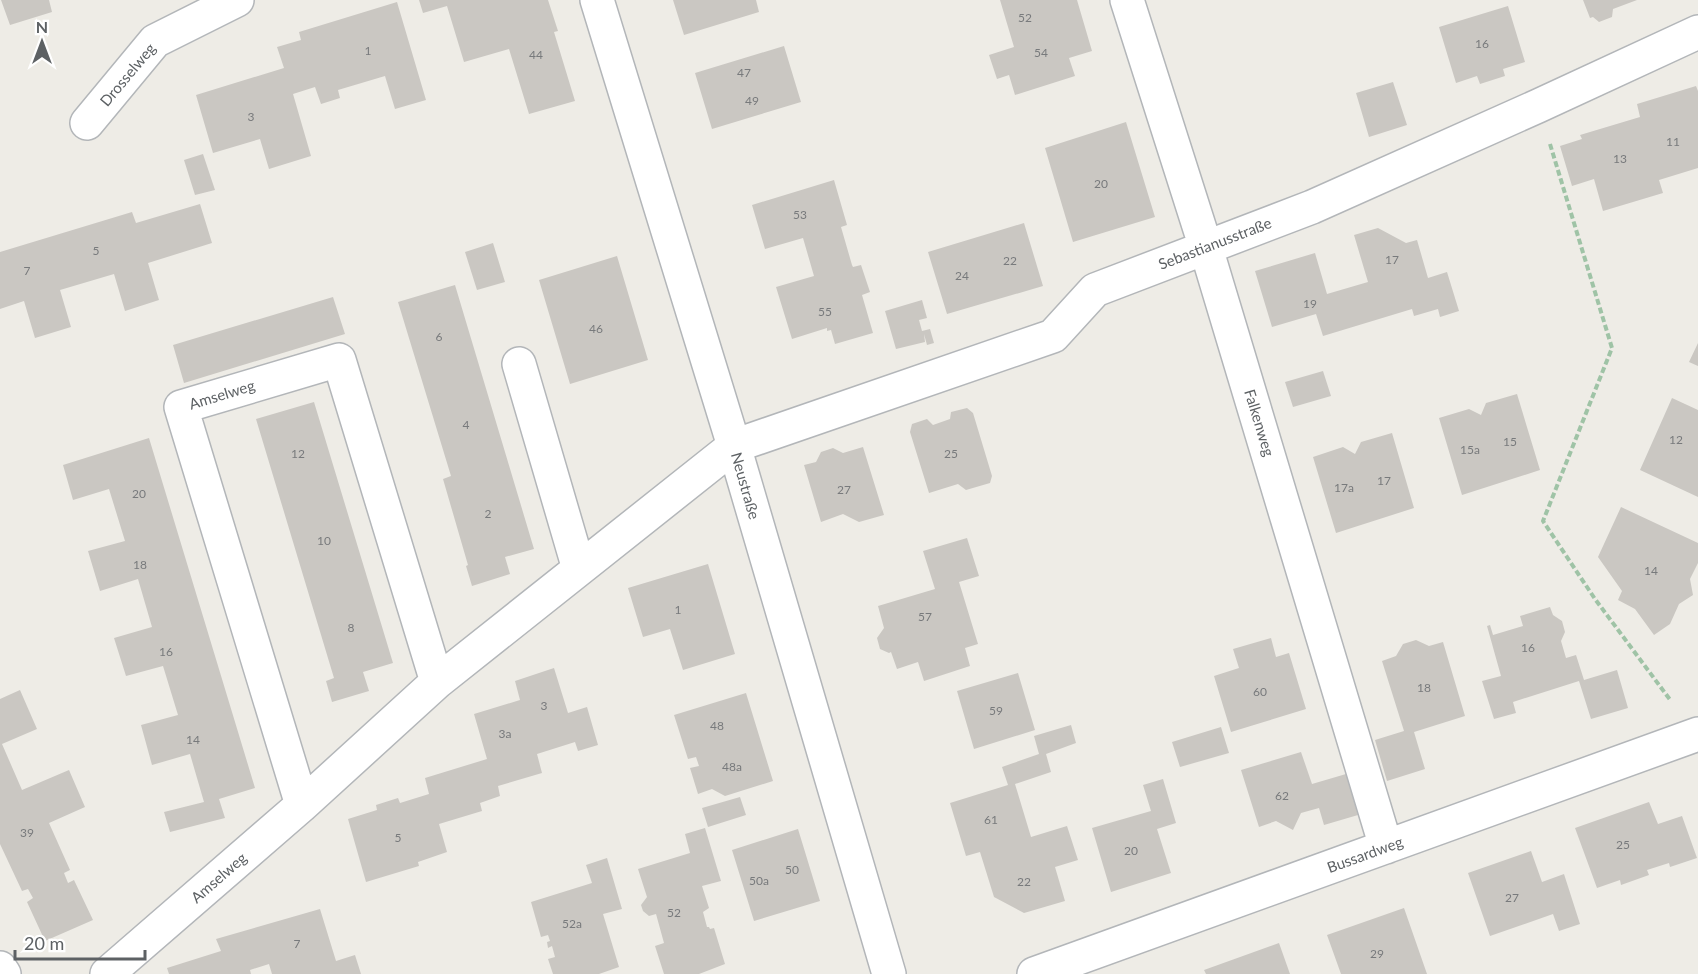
<svg xmlns="http://www.w3.org/2000/svg" width="1698" height="974" font-family="Lato,sans-serif">
<style>
.building{fill:#cac7c2}
.lines{fill:none;stroke-linecap:round;stroke-linejoin:round}
.minor-casing{stroke:#b3b6b9;stroke-width:36}
.path{stroke:#9fc3a6;stroke-width:4;stroke-dasharray:6 3;stroke-linecap:butt}
.minor{stroke:#fff;stroke-width:33}
.labels{text-anchor:middle;stroke-width:5;stroke-linejoin:round;paint-order:stroke}
.number-label{font-size:12px;fill:#787a7c}
.street-label{font-size:15px;fill:#5d6164;stroke:#fff}
</style>
<rect width="100%" height="100%" fill="#eeece6"/>
<path class="building" d="M1,0H49L52,12L10,25Z
M419,0H548L558,31L554,32L575,101L529,114L509,49L464,62L447,6L423,13Z
M673,0H756L759,12L684,35Z
M1000,0H1077L1092,51L1069,58L1075,76L1015,95L1009,75L997,79L989,55L1014,47Z
M1583,0H1637L1613,9L1612,17L1599,22L1593,17L1590,18Z
M397,2L426,100L395,109L385,76L338,90L340,98L321,104L315,87L293,94L311,156L269,169L260,139L213,153L196,95L284,68L277,47L301,40L299,32Z
M1508,6L1525,62L1503,69L1505,76L1480,84L1477,76L1456,83L1439,27Z
M784,46L801,102L712,129L695,73Z
M1393,82L1407,125L1369,137L1356,93Z
M1696,86L1698,91V168L1659,180L1663,193L1603,211L1594,179L1572,186L1560,146L1582,139L1580,135L1640,117L1637,104Z
M1126,122L1155,217L1073,242L1045,148Z
M203,154L215,190L195,195L184,160Z
M834,180L847,225L841,227L852,265L853,267L861,265L870,292L862,295L873,333L835,344L831,330L827,331V328L792,339L776,287L814,276L803,238L765,249L752,205Z
M200,204L212,243L148,263L159,300L125,311L114,274L60,290L71,327L35,338L24,301L0,309V252L132,212L136,223Z
M1024,223L1043,286L947,314L928,252Z
M1378,228L1406,243L1417,240L1428,278L1447,272L1459,311L1440,317L1438,309L1414,316L1412,309L1323,336L1316,314L1272,327L1255,271L1315,253L1327,294L1368,282L1354,235Z
M493,243L505,282L477,290L465,252Z
M617,256L648,360L570,384L539,280Z
M455,285L534,549L505,557L510,574L472,586L466,566L468,565L443,479L451,476L398,302Z
M333,297L345,334L184,383L173,345Z
M922,300L927,318L919,320L922,331L930,329L934,343L927,345L924,334L925,342L896,349L885,311Z
M1698,343V366L1689,362Z
M1323,371L1331,396L1293,407L1285,382Z
M1517,394L1540,470L1462,495L1439,418L1469,409L1481,415L1486,403Z
M1672,398L1698,410V497L1640,470Z
M314,402L393,663L363,672L369,691L332,702L326,681L334,678L256,419Z
M967,408L973,413L992,476L990,483L966,490L958,484L929,493L910,432L912,424L927,419L933,425L950,419L951,412Z
M1392,433L1414,508L1336,533L1313,457L1343,447L1355,454L1361,442Z
M149,438L255,788L219,799L225,818L170,832L164,812L204,802L190,754L152,765L141,725L178,715L163,666L126,676L114,638L152,627L138,579L100,591L88,551L125,541L109,489L73,500L63,465Z
M863,447L884,515L859,522L843,514L821,522L804,465L816,462L821,452L833,448L843,453Z
M1621,507L1698,543V563L1690,579L1693,595L1679,604L1670,624L1654,635L1635,609L1618,600L1622,591L1598,557Z
M967,538L979,576L959,582L978,644L965,648L970,666L924,681L918,662L897,669L891,652L889,653L880,649L877,638L884,628L878,606L935,589L923,551Z
M708,564L735,654L683,670L670,629L643,637L628,588Z
M1550,607L1553,615L1562,621L1565,632L1561,641L1566,658L1576,655L1584,680L1617,670L1628,708L1591,719L1579,681L1513,702L1516,713L1494,719L1482,681L1501,676L1487,626L1490,625L1493,635L1523,626L1520,616Z
M1271,638L1276,657L1289,653L1306,709L1231,732L1214,676L1239,668L1233,649Z
M1416,640L1429,646L1443,642L1465,716L1414,732L1425,769L1387,781L1375,740L1404,731L1382,661L1396,656L1403,644Z
M554,668L568,713L587,707L598,745L578,751L575,742L537,754L542,773L498,786L500,796L480,803L482,811L439,824L447,852L418,862L419,866L366,882L348,819L377,810L376,805L398,798L400,803L429,794L425,778L487,759L474,714L520,700L515,681Z
M1018,673L1035,730L974,749L957,691Z
M20,690L37,729L2,744L22,790L69,770L85,807L49,823L70,870L64,873L68,883L74,880L93,920L45,941L27,902L33,898L28,889L22,891L0,844V699Z
M746,693L773,781L725,796L712,789L698,794L690,768L699,766L696,757L688,759L674,715Z
M1071,725L1076,743L1046,754L1051,772L1015,784L1031,837L1067,826L1078,860L1055,867L1065,901L1024,913L994,897L980,852L966,856L950,803L1008,785L1002,767L1039,754L1034,736Z
M1221,727L1229,753L1180,767L1172,742Z
M1301,752L1312,784L1346,774L1358,815L1324,825L1319,808L1301,813L1293,830L1276,821L1259,827L1241,770Z
M1163,779L1176,823L1157,829L1171,873L1111,892L1092,828L1151,811L1143,785Z
M740,797L746,815L708,827L702,808Z
M1649,802L1658,824L1682,816L1697,858L1670,867L1669,863L1647,870L1649,875L1621,885L1620,880L1597,888L1575,828Z
M705,828L721,881L702,886L709,908L703,912L707,927H709L710,929L714,928L725,964L699,974H664L655,946L664,943L656,914L649,916L643,911L641,905L647,897L638,869L690,853L685,834Z
M798,829L820,901L754,921L732,850Z
M1531,851L1542,882L1564,874L1580,924L1559,931L1553,914L1490,936L1468,873Z
M607,858L622,909L603,914L619,967L599,974H553L548,959L555,957L552,946L548,948L547,942L550,941L548,935L541,937L531,902L592,883L586,865Z
M1404,908L1427,974H1341L1327,935Z
M320,909L336,961L355,955L361,974H272L269,964L250,970L251,974H169L167,968L221,951L216,939Z
M1279,943L1290,974H1206L1204,970Z"/>
<g class="lines">
<defs>
<path id="minor" d="M597,0L734,446L889,974
M1127,0L1206,248L1386,847
M87,123L155,41L237,0
M519,364L579,569
M302,805L181,407L339,360L437,682
M0,968L4,974
M107,974L302,805L437,682L734,446L1053,336L1095,290L1312,207L1538,106L1698,32
M1034,974L1698,734"/>
</defs>
<use href="#minor" class="minor-casing"/>
<path class="path" d="M1550,144L1612,348L1543,521L1595,599L1671,701"/>
<use href="#minor" class="minor"/>
</g>
<g class="labels">
<g class="number-label">
<text x="1025" y="22">52</text>
<text x="1482" y="48">16</text>
<text x="368" y="55">1</text>
<text x="1041" y="57">54</text>
<text x="536" y="59">44</text>
<text x="744" y="77">47</text>
<text x="752" y="105">49</text>
<text x="251" y="121">3</text>
<text x="1673" y="146">11</text>
<text x="1620" y="163">13</text>
<text x="1101" y="188">20</text>
<text x="800" y="219">53</text>
<text x="96" y="255">5</text>
<text x="1392" y="264">17</text>
<text x="1010" y="265">22</text>
<text x="27" y="275">7</text>
<text x="962" y="280">24</text>
<text x="1310" y="308">19</text>
<text x="825" y="316">55</text>
<text x="596" y="333">46</text>
<text x="439" y="341">6</text>
<text x="466" y="429">4</text>
<text x="1676" y="444">12</text>
<text x="1510" y="446">15</text>
<text x="1470" y="454">15a</text>
<text x="298" y="458">12</text>
<text x="951" y="458">25</text>
<text x="1384" y="485">17</text>
<text x="1344" y="492">17a</text>
<text x="844" y="494">27</text>
<text x="139" y="498">20</text>
<text x="488" y="518">2</text>
<text x="324" y="545">10</text>
<text x="140" y="569">18</text>
<text x="1651" y="575">14</text>
<text x="678" y="614">1</text>
<text x="925" y="621">57</text>
<text x="351" y="632">8</text>
<text x="1528" y="652">16</text>
<text x="166" y="656">16</text>
<text x="1424" y="692">18</text>
<text x="1260" y="696">60</text>
<text x="544" y="710">3</text>
<text x="996" y="715">59</text>
<text x="717" y="730">48</text>
<text x="505" y="738">3a</text>
<text x="193" y="744">14</text>
<text x="732" y="771">48a</text>
<text x="1282" y="800">62</text>
<text x="991" y="824">61</text>
<text x="27" y="837">39</text>
<text x="398" y="842">5</text>
<text x="1623" y="849">25</text>
<text x="1131" y="855">20</text>
<text x="792" y="874">50</text>
<text x="759" y="885">50a</text>
<text x="1024" y="886">22</text>
<text x="1512" y="902">27</text>
<text x="674" y="917">52</text>
<text x="572" y="928">52a</text>
<text x="297" y="948">7</text>
<text x="1377" y="958">29</text>
</g>
<g class="street-label">
<text transform="translate(128 75) rotate(-50)" y="5">Drosselweg</text>
<text transform="translate(1215 244) rotate(-21)" y="5">Sebastianusstraße</text>
<text transform="translate(222 395) rotate(-17)" y="5">Amselweg</text>
<text transform="translate(1259 423) rotate(73)" y="5">Falkenweg</text>
<text transform="translate(745 486) rotate(74)" y="5">Neustraße</text>
<text transform="translate(1365 855) rotate(-20)" y="5">Bussardweg</text>
<text transform="translate(219 878) rotate(-41)" y="5">Amselweg</text>
</g>
</g>
<g transform="translate(42 42)" stroke="#ffffff" stroke-width="4.5" paint-order="stroke">
<path d="M0-4.5L10 22L0 15L-10 22Z" fill="#5d6164"/>
<text y="-9" font-size="16" font-weight="bold" text-anchor="middle" fill="#5d6164">N</text>
</g>
<path d="M15 950v9h130v-9" fill="none" stroke="#5d6164" stroke-width="3"/>
<text x="24" y="950" font-size="18" fill="#5d6164" stroke="#ffffff" stroke-width="4.5" paint-order="stroke">20 m</text>
</svg>
